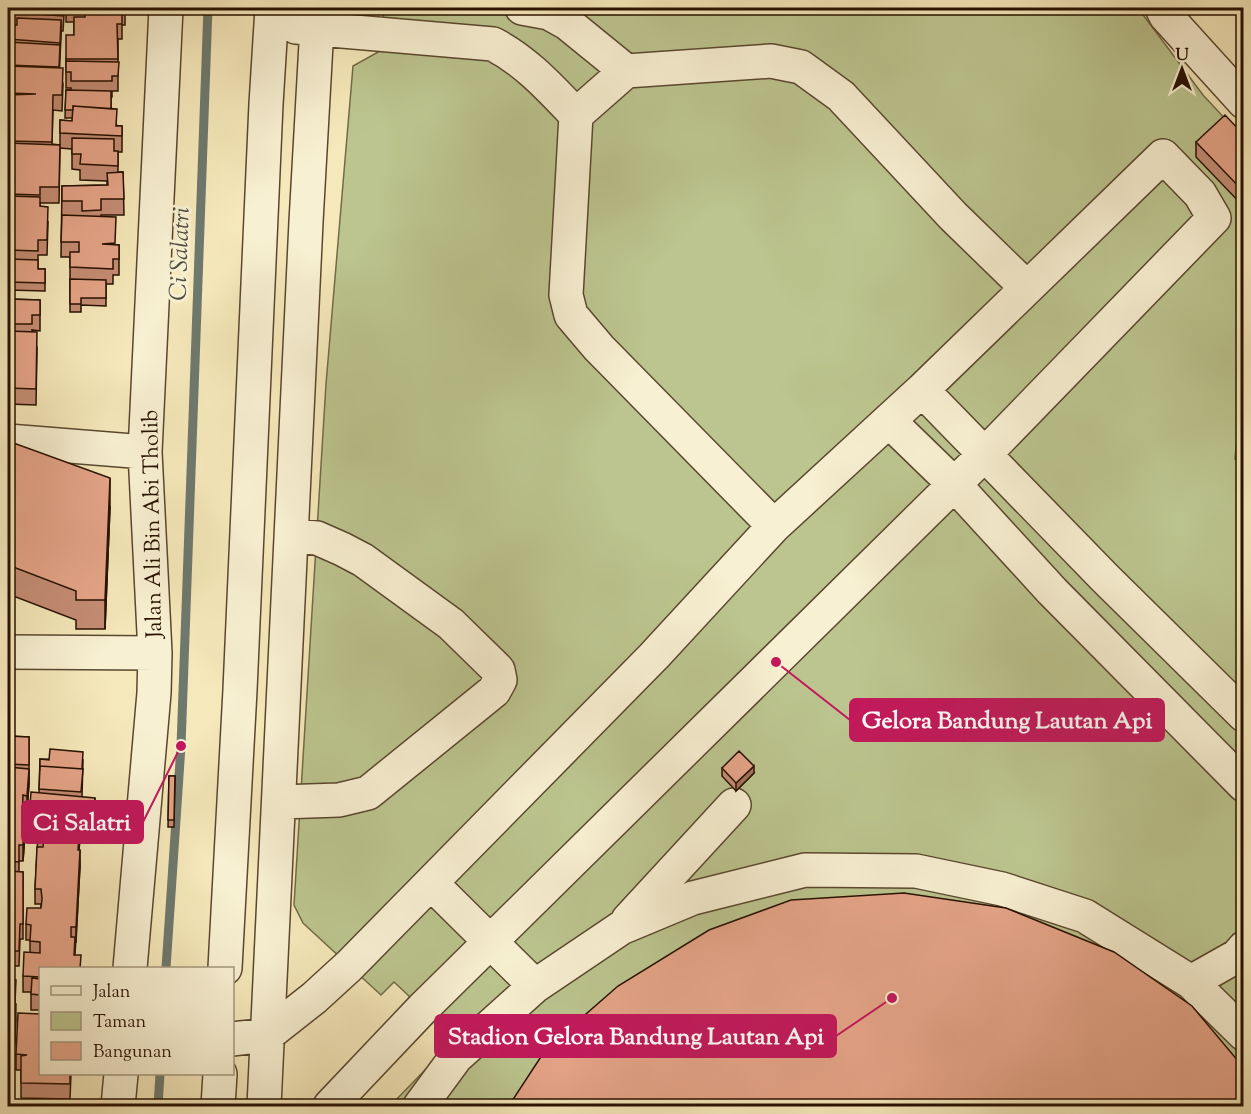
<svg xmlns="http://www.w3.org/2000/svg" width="1251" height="1114" font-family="'Sorts Mill Goudy',serif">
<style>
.green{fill:#bcc58f;stroke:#726b48;stroke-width:1.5}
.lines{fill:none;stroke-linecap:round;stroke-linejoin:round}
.stream{stroke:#6e796e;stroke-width:9}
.minor-casing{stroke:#5a472f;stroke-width:36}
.minor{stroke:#f8f0d2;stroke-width:33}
.wall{fill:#c58d75;stroke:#271101;stroke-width:1.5}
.shaded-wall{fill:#a0735f;stroke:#271101;stroke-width:1.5}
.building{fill:#e5a488;stroke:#271101;stroke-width:1.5}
.labels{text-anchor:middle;stroke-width:6;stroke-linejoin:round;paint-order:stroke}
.street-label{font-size:22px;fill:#271101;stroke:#f8f0d2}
.water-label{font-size:24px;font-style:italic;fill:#504e40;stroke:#f8f0d2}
.leader{fill:none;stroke:#c2185b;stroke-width:2}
.callout-dot{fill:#c2185b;stroke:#f8f0d2;stroke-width:2}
.callout{fill:#c2185b;stroke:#c2185b;stroke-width:2}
.callout-label{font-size:24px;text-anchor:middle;font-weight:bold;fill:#fff}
</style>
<rect width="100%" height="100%" fill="#f5e8ba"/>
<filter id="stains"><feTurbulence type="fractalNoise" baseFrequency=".00333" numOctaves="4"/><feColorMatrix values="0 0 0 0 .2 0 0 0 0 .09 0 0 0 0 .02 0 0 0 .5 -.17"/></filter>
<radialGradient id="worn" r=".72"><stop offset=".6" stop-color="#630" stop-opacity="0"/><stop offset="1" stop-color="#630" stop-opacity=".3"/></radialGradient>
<path class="green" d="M384,8H1138L1203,95L1243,138L1244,361L1235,459L1244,460L1243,1106H390L455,1039L394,982L381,995L303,923L294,905L326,384L353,66L380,51Z"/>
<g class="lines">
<path class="stream" d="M166,968L181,746L208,8
M158,1106L160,1074"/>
<defs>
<path id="minor" d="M522,8L549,13L567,23L626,71
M1162,8L1166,16L1244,102
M296,27L493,44C526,61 550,88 576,115
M922,390L1105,578L1244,715
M889,421L954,484L1052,591L1244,785
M8,441L145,452
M774,526L599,348L571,315L566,295L576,115L626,71L771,61L801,67L841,96L953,216L1027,288
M8,652L155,653
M280,802L339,800L368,793L494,691L500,680L498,670L451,624L363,560L342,549L317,538L292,536
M431,883L535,986
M628,920L734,805
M130,968L154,693L155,653L145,452L166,8
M225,968L240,690L266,104L272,8
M1191,982L1237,956L1244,948
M232,1039L267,1035L314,998L349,966L654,656L774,526L922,390L1163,156L1200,194L1214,218L985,454L422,1009L330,1106
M118,1106L121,1074
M218,1106L220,1074
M264,1106L306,222L318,8
M420,1106L456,1057L535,986L621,928L693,898L805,870L916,871L1002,889L1085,916L1191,982L1244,1034"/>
</defs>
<use href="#minor" class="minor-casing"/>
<use href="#minor" class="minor"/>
</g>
<path class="wall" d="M8,8L64,15L63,31H61L59,68L63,84L62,111L53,110L52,144L60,145V120L72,121L73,118H65L66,90H71V88H66V59L74,35V22H66V8H125V25H122V39H118V91H112V97H111V109L117,126H122V152H118V172H123L124,215H101V217L115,245H119V275H113V284H106V306L81,305V312H70V257H61L62,186L107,185V181L80,180V170L72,169V149L60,148L59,203H40V206L48,222L47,255H38V269H45V291L8,290Z
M1244,135V207L1196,157V142Z
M8,299L40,300V331L32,330L37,348L36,405L8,404Z
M8,441L110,507L105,629H76V620L8,594Z
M8,736L29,737V784L27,811H23V820L25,835L23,861H19V872H23V939H20L19,966H14V980L16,1019L15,1044H8Z
M40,759L83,760L82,797L95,813L93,838L80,837L79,850L80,866L75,955L81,969H40V1074H71L70,1099L21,1098V1070H16V1054L40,1014V1010H31V992H23V976L30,953V940H26V924L41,908V904H35V889L38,834L29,833V817L39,793Z
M722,768L754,773L736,791L722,776Z
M169,776H175L174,827H168Z"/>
<path class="shaded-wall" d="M61,20V36L59,82V67Z
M110,478V507L105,629V600Z
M754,766V773L736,791V783Z
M29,769V784L27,811V796Z
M95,798V813L93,838V823Z
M25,820V835L23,861V845Z
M80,822V837L78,866V850Z
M80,850V866L76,943V927Z"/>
<path class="building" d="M8,8H63V16L8,12Z
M87,8H125V9Z
M85,11H122V24H117L118,59H66V35H74V17H85Z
M17,18L61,20L60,43L8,39V25H17Z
M8,42L60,45L59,67L8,65Z
M66,61L119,62L118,76H112V81H71V72H66Z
M8,66L63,68L62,95H53L52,142L8,141V95L36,94L8,93Z
M66,90L111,91V109L73,106V110H65Z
M73,106L117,109L116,126H122V136L60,133V120L72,121Z
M1225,115L1244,135V192L1196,142Z
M72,138L114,139V151H118V166L80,164L81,154H72Z
M8,143L60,145L59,187H40V195L8,194V170H10V161H8Z
M123,172L124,199H101V210L82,211V201H62V186L108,185L107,173Z
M8,196L40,197V206L48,207L47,240H38V251L8,250Z
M62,215L116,217L115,243L102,244L119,245V259H113V269L70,267V252H79V242H61Z
M8,259L38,260V269H45V283L8,282Z
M70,279L106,280V298H81V304H70Z
M8,299L40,300V315H32V324H8Z
M8,331L37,332L36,389L8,388Z
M8,441L110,478L105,600H76V591L8,565Z
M8,736L29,737V765L8,764Z
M50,749L83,752L82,769L40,766V771V759L49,760Z
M739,751L754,766L736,783L722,768Z
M40,766L83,769L81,792L39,789Z
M8,767L29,769L27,796L23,795L22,820H25L23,845H19V862L9,861L8,870Z
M169,776H175L174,820H168Z
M31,792L95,798L93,823L80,822L78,850H80L76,927H71V937H75L74,955H81L80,969H40V977L23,976L24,952L40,953V942L30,941L31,925L26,924L27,908H41L42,899L41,889H35L37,847H43L44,837L38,836L39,818L29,817Z
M8,871L23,872V924H20L19,951H14V966H8Z
M904,893L1006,908L1114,952L1192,1006L1244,1068V1107H508L546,1049L618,986L709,930L791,900Z
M32,978L40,979V1004V995L31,994Z
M8,979L16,980L15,1003L8,1002Z
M8,1004H16L15,1029L8,1028Z
M18,1013L40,1014V1074H70V1084L21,1083V1056L27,1055L16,1054Z"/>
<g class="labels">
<g class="street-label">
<text transform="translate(151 524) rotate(-91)" y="8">Jalan Ali Bin Abi Tholib</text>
</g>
<g class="water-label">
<text transform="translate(179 254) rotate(-88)" y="8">Ci Salatri</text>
</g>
</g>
<path class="leader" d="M776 662L850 720M181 746L143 822M892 998L836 1036"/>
<g class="callout-dot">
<circle cx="776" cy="662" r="6"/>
<circle cx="181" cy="746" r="6"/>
<circle cx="892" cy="998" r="6"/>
</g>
<g class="callout">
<rect x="850" y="699" width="314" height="42" rx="6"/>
<rect x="22" y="801" width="121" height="42" rx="6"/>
<rect x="435" y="1015" width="401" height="42" rx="6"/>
</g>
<g class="callout-label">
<text x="1007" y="728">Gelora Bandung Lautan Api</text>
<text x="82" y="830">Ci Salatri</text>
<text x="636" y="1044">Stadion Gelora Bandung Lautan Api</text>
</g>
<rect width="1251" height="1114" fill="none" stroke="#f5e8ba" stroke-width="30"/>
<rect x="9" y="9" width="1233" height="1096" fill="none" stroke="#271101" stroke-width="3"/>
<rect x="15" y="15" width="1221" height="1084" fill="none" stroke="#271101" stroke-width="1.5"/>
<rect x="39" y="967" width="195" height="108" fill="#f8f0d2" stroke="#a4977e" stroke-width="1.5"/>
<rect x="51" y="986" width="30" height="9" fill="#f8f0d2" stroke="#a4977e" stroke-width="1.5"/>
<text x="93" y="997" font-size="18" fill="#271101">Jalan</text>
<rect x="51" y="1012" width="30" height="18" fill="#bcc58f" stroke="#a4977e" stroke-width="1.5"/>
<text x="93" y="1027" font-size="18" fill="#271101">Taman</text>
<rect x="51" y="1042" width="30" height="18" fill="#e5a488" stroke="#a4977e" stroke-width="1.5"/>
<text x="93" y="1057" font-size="18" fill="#271101">Bangunan</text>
<g transform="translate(1182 69)" stroke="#f8f0d2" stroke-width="4.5" paint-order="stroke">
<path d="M0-4.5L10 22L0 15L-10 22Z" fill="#271101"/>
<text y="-9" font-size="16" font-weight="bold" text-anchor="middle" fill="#271101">U</text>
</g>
<rect width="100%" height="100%" filter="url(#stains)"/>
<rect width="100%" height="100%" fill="url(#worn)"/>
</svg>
